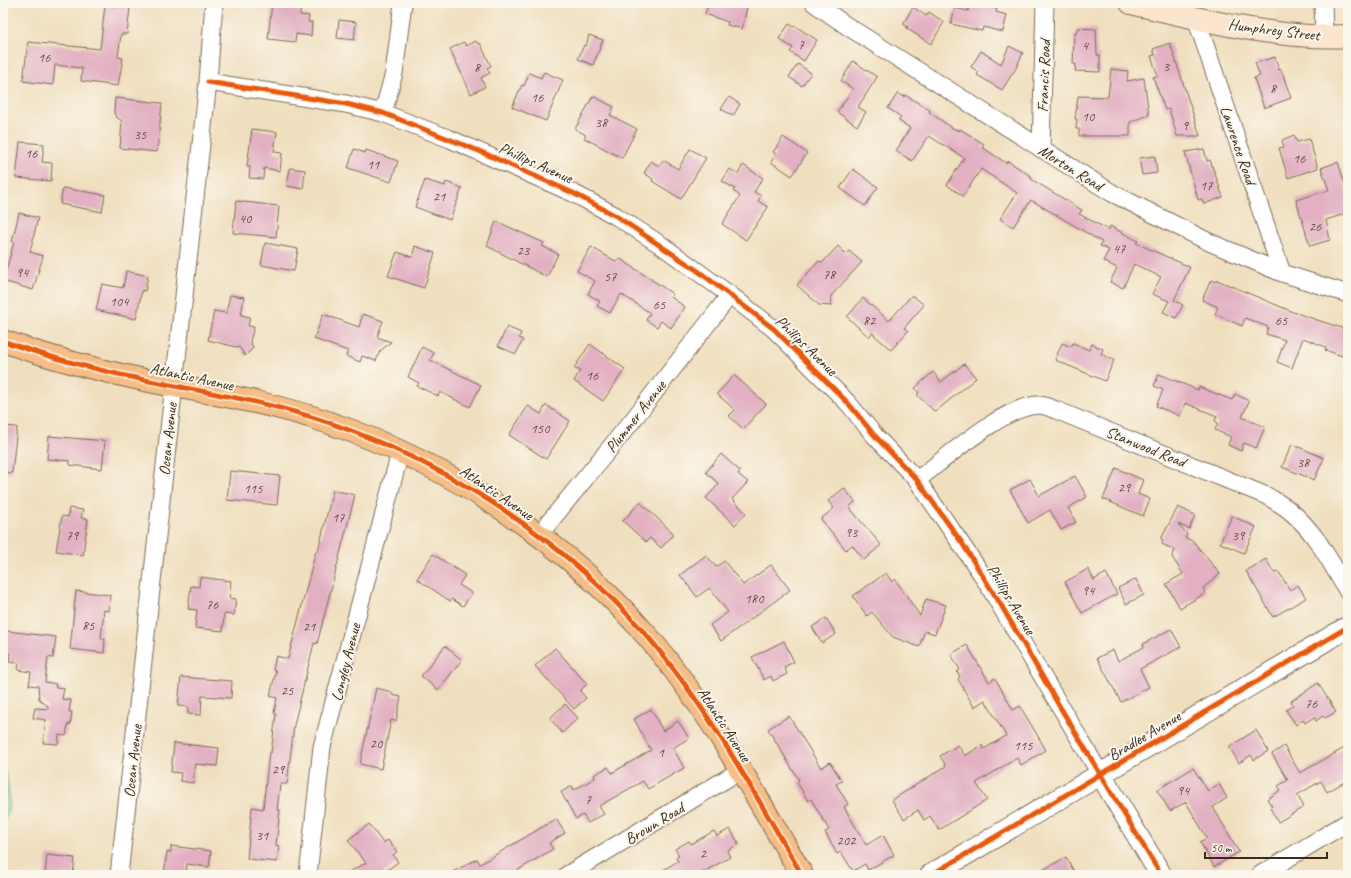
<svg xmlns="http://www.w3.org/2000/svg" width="1351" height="878" font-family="Caveat,sans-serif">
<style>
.green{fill:#7acb8d;stroke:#5a7a56}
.building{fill:#e2b0c2}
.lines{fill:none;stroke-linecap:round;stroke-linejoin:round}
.minor-casing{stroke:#7a6956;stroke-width:19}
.tertiary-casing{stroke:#7a6956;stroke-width:23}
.secondary-casing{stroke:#7a6956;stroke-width:24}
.primary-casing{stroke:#7a6956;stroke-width:24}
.minor{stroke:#fff;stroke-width:17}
.tertiary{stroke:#fff;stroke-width:21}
.secondary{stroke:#fbe5cf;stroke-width:22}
.primary{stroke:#f5be86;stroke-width:22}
.cycleway-casing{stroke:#fbf7ec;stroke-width:8}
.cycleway{stroke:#e8590c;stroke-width:5}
.labels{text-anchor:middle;stroke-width:4;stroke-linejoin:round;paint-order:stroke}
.number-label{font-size:14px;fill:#654c47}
.street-label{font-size:16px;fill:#3b2a1e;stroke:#fbf7ec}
</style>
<rect width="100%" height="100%" fill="#fbf7ec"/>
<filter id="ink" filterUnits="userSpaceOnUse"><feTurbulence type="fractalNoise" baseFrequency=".025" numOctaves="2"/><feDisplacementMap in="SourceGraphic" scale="8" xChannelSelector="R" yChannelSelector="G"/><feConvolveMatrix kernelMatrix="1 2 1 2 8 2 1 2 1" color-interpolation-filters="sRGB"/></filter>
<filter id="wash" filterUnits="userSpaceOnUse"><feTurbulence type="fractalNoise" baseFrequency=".012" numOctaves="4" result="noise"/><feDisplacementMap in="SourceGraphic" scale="16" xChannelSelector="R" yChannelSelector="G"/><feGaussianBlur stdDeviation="0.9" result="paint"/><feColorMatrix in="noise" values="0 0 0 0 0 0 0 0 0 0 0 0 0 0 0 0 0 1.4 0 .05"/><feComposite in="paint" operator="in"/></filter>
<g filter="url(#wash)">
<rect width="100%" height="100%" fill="#f0dfbf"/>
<path class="green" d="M3,762C7,779 15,807 3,822Z"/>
<g id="blocks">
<path class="building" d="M272,3H301L300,15L309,16L308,22H312L311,36L296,34L295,42L268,39Z
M709,3H748L742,29L727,25L728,22L705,14Z
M970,3L997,9L996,12L1007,15L1003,32L983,27L982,31L951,24L955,8L968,11Z
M105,5L130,8L127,34H121L118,57L123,58L118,86L81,81L82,68L55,65L53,85L23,81L28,42L100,49Z
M913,7L926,16L929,12L944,22L931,44L906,28L908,27L903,24Z
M339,20L356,22L354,40L337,38Z
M789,24L794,27L795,26L817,40L804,61L790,52L793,48L779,39Z
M1077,28L1096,29L1097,55H1100V72L1075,71L1076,64H1073L1074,34H1076Z
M589,35L603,40L593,65L578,59L584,45L586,46Z
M476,41L478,44L480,43L491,66L487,68L490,73L481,78L485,87L471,94L450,49L464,42L466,46Z
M1170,43L1183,83L1200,136H1177L1169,109L1165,110L1153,77L1158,76L1151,56L1155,55L1153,49Z
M1009,46L1023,53L1016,68L1002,90L977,75L979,72L971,67L981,51L1001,64Z
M1275,57L1279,70L1281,69L1291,98L1264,108L1254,78L1260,76L1255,63Z
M853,61L877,77L858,107L866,112L857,126L837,112L853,89L841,81Z
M798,64L811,73L802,86L789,77Z
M1111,69L1128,71L1127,81L1144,78L1149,115L1130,122V136H1079V129H1076L1077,119H1075L1078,96L1108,97Z
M544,72L563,80L546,121L512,107L522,85L524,86L529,73L541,78Z
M898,93L904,97L905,95L930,110L929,112L952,128L959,131L960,129L984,144L982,147L1006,163L1008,161L1032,177L1031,179L1082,210L1079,214L1109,230L1110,226L1138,241L1136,243L1190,267L1174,300L1183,305L1176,318L1163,312L1169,301L1152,294L1161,277L1134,264L1123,288L1110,282L1117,268L1103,261L1109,250L1100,246L1102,242L1031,200L1013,227L1000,219L1017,193L981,169L963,196L947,185L964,158L929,136L912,161L896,151L910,128L899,121L901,117L888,108Z
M593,96L614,107L610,115L637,129L622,158L584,138L586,135L575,129Z
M729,97L740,104L733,116L721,109Z
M115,98L162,103L157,152L120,148L122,121L116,117L114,113Z
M252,129L277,132L274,152L282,153L280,171L264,168L263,179L249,178L250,167H247Z
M1294,135L1297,142L1309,139L1318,168L1288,178L1279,148L1284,147L1282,140Z
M783,137L807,153L792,176L771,162L776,154L773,152Z
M20,142L44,144L42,162L52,163L51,181L16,178Z
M354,149L365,153L366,150L398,161L391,182L348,168Z
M690,149L706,158L681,199L652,181L653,179L644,173L651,161L659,166L663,160L678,169Z
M1204,149L1207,161L1210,160L1223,197L1204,204L1202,199L1198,200L1185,152Z
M1155,156L1157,173L1142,175L1139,158Z
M1338,162L1348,194V213L1326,220L1330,240L1310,246L1296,200L1329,190L1321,168Z
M743,165L763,178L754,192L761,196L758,201L768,207L746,240L722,224L740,196L733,191L735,189L722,181L730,169L738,174Z
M290,168L305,170L303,189L287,186Z
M853,169L878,187L865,206L840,188Z
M425,180L445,186L446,182L462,188L450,220L415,207Z
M63,188L105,195L102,212L60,204Z
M236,201L279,206L276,237L233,233Z
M19,213L38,218L30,252L43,256L33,290L3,281L14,242H12Z
M496,221L544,243L542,246L558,254L547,277L487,246Z
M265,243L298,249L294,271L261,265Z
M415,246L435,253L424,288L388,276L397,252L412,257Z
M838,246L846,254L849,251L862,262L831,296L832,306L819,305L797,285L819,261L822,263Z
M591,247L617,262L619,258L673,294L671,297L685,307L671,328L661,321L657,327L646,320L650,313L621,294L610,313L597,306L600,301L588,294L595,281L577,271Z
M126,271L148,276L145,291L142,290L136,319L96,310L102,284L123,288Z
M1211,280L1216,282L1217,280L1293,312L1348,330V358L1325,350L1326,347L1303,338L1292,368L1277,362L1285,340L1266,334L1268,327L1245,318L1242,326L1215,314L1218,307L1202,300Z
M230,295L244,297L241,315L250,317L248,326L254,327L250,341L253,348L245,356L240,348L208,340L214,311L226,313Z
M912,295L924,305L904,328L908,331L891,350L872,333L869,337L847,317L863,298L889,321Z
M323,314L359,327L363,314L383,321L377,337L391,342L380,351L376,361L362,356L360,362L346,356L348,351L314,339Z
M507,327L521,333L519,338L523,340L516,354L498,346Z
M1062,343L1071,347L1073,343L1089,350L1092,344L1103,349L1101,354L1114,360L1105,381L1055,360Z
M590,344L625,369L603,401L574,381L580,371L574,368Z
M422,347L434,353L430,360L481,385L470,407L440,392L438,396L417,386L419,383L408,377Z
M964,364L976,378L935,412L917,395L919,393L915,388L933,372L941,382Z
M1159,374L1198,390L1199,387L1232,400L1235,394L1249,401L1242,417L1265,427L1256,448L1244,443L1241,451L1228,445L1231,437L1215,430L1218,423L1215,421L1217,416L1185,403L1180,416L1156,406L1163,390L1154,386Z
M734,375L766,404L743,429L729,416L735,410L717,394Z
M546,405L570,421L546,459L509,435L528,406L541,414Z
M3,426L17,427L12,473L3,472Z
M49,436L105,441L102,469L70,465V461L47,459Z
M1292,444L1324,458L1314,480L1282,467Z
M721,454L740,471L738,474L748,482L732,499L746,513L735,525L706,498L719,484L706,472Z
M1116,468L1143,480L1138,494L1150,499L1143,516L1103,499Z
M230,471L280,476L277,505L227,500Z
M1075,476L1087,497L1068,508L1076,522L1061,530L1050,510L1028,523L1010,490L1030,479L1039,496Z
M844,488L855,502L849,507L881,545L864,560L852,545L846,550L821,519L834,508L828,501Z
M333,490L355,495L317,644L314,643L294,725L287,784H280L277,810H280L276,845L279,846L277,862L247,859L252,807L263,809L269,753H271L276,714L274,713L277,698L270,696L276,671L273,670L276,656L288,659L316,551H318Z
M640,502L674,534L661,548L650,538L646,542L623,521Z
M1178,507L1195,515L1189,529L1178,524L1187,534L1185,538L1193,541L1220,574L1203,588L1206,593L1180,608L1166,584L1183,574L1172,557L1175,550L1162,544L1163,540L1161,539Z
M69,508L83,510L81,518L88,519L83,555L56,551L62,516L68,517Z
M1232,516L1256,527L1244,553L1220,543Z
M433,554L465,575L459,585L472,593L463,606L452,599L450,601L417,579Z
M706,555L716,567L724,561L743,585L771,565L790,590L721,641L710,625L728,612L709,588L697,597L680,575Z
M1266,559L1274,573L1278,571L1290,590L1298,585L1306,598L1273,617L1246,571Z
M1088,569L1094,580L1106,573L1117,594L1082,613L1065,582Z
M886,573L892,582L895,579L920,616L926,599L946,605L935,634L925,631L919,647L893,637L872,612L867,616L853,596Z
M200,577L231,581L229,598L236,599L234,615L224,614L223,631L195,628L197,610L188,609L191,586L199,587Z
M1136,579L1144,595L1126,604L1118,588Z
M76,591L110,595L109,611L104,610L101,639H105L104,653L70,649Z
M826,618L836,634L822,643L812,627Z
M1171,629L1181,647L1140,669L1149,687L1121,702L1097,658L1113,650L1118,661L1144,647L1143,644Z
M7,631L56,637L53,658L48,657L45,682L56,684L55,687L64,688L62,699L71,700L69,712H72L70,725L68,724L66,736L59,735L58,744L43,743L46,720L33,718L35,708L48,709V706L39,699L38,686L29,685L31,672L18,670L19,663L9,662L10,653L4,652Z
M784,641L794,662L784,667L787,674L773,681L771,676L764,680L752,657Z
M967,645L989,682L995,678L1013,710L1020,706L1046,750L1021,765L1017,758L976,783L987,800L939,830L930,816L924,820L918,810L904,819L892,800L946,766L940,756L958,745L965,756L982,745L984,749L1006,736L985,700L974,707L958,679L960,677L957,672L960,670L951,654Z
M445,646L462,660L438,690L421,676Z
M555,648L587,684L580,691L586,698L574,709L535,666Z
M181,677L232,681L231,698L202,696L201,715L188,714V707L178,706Z
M1318,683L1336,712L1325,718L1323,716L1316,721L1314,717L1305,723L1303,720L1296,725L1286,710L1293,705L1291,701Z
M376,688L392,692V695L401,697L396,721L391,720L381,769L360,764Z
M565,704L578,718L562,733L550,718Z
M651,709L663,731L678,721L689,738L673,748L684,768L648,789L643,781L599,806L604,814L588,823L583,815L576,819L561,792L572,786L574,790L595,778L594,775L608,767L612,773L651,750L634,719Z
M789,716L821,768L830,762L842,781L836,784L848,804L844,807L866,845L883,835L894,855L868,870L865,864L853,871L841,852L837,854L825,832L829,830L811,799L808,801L797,782L799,780L768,729Z
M1256,730L1268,751L1254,760L1251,755L1239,763L1229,747Z
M174,743L219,748L217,766L195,764L193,783L180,781L181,773L171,772Z
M1284,746L1300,773L1348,746V780L1327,792L1321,781L1297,795L1304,807L1278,822L1270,808L1272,806L1267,799L1281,790L1278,786L1288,780L1272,754Z
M1193,768L1208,791L1219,784L1227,798L1213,807L1239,852L1214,867L1200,842L1207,838L1186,802L1170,811L1157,790Z
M556,819L565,833L549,843L553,849L510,875H447L477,859L480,864Z
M369,824L383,843L388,840L397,852L393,855L398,862L381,875H343L366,863L348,840Z
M730,829L739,844L727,851L730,857L698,875H655L678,861L676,858L679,855L675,849L689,841L691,844L714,831L717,836Z
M171,846L211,851L209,867L187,864L186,875H164L167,852H171Z
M47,855L75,858L73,875H45Z
M1066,857L1076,875H1034Z"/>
</g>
</g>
<g filter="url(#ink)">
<use href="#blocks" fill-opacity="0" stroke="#7a6956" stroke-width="1"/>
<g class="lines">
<defs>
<path id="minor" d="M814,3L847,26L1112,193L1209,242L1282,273L1348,294
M1323,3L1324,36
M1196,18L1282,273
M208,82L346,104L383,113L450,139L573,193L616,216L661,245L730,295L774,329L848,403L875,436L917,480L981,573L1101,775
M383,113L394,73L403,3
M1041,149L1045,3
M917,480C945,459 1004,406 1038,405C1044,405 1051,408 1056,410L1267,496C1275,501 1283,505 1290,511C1316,532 1331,563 1348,592
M538,536L632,421L730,295
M119,875L208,82L214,3
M308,875L322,747L400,453
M567,875L741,770
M1260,875L1348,822"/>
<path id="tertiary" d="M1101,775L1161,875
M931,875L1348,627"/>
<path id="secondary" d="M1131,3C1199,19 1278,40 1348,36"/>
<path id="primary" d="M3,341C48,357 93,369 140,379C202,392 267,401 327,422C449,464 563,539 648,637C709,709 755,794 802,875"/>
</defs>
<use href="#minor" class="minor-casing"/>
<use href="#tertiary" class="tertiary-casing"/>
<use href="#secondary" class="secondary-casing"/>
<use href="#primary" class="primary-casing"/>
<use href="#minor" class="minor"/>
<use href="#tertiary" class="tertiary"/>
<use href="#secondary" class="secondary"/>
<use href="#primary" class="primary"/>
<defs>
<path id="cycleway" d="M208,82L346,104L383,113L479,151L573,193L616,216L698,271L774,329L848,403L875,436L917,480L962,543L1001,605L1057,702L1161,875
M3,341C48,357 93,369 140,379C202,392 267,401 327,422C449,464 563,539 648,637C709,709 755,794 802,875
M931,875L1348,627"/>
</defs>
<use href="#cycleway" class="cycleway-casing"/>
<use href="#cycleway" class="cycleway"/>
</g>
</g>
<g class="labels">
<g class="number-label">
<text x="801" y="49">7</text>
<text x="1085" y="50">4</text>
<text x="44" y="62">16</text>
<text x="1166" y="71">3</text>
<text x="477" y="72">8</text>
<text x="1273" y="93">8</text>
<text x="537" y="102">16</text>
<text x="1088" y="121">10</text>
<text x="601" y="127">38</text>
<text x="1185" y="130">9</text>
<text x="140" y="139">35</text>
<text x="31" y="158">16</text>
<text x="1299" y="163">16</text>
<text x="373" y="169">11</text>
<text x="1206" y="190">17</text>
<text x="439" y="201">21</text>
<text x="245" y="223">40</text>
<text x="1315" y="231">26</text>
<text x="1119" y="253">47</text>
<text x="523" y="255">23</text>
<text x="22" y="277">94</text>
<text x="829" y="279">78</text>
<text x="610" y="281">57</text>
<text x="119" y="306">104</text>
<text x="659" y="309">65</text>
<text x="869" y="325">82</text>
<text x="1281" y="325">65</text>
<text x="592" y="380">16</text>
<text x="540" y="433">150</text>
<text x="1303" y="467">38</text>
<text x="1124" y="492">29</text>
<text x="253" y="493">115</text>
<text x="338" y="522">17</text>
<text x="851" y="537">93</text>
<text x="72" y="540">79</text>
<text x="1238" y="540">39</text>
<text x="1088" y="595">94</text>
<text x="754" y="603">180</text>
<text x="212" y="609">76</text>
<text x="88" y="630">85</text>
<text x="309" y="631">21</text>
<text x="287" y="695">25</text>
<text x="1311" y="708">76</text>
<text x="376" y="748">20</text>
<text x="1023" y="750">115</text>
<text x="661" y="757">1</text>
<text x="278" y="774">29</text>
<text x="1183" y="795">94</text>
<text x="588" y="804">7</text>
<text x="262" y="840">31</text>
<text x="846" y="845">202</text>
<text x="703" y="858">2</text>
</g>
<g class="street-label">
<text transform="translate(1274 29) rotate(7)" y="6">Humphrey Street</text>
<text transform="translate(1043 76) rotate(-88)" y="6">Francis Road</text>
<text transform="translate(1239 145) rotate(71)" y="6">Lawrence Road</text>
<text transform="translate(536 162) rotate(24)" y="6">Phillips Avenue</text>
<text transform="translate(1071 167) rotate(32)" y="6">Morton Road</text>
<text transform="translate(807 345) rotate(44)" y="6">Phillips Avenue</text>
<text transform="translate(192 376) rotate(12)" y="6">Atlantic Avenue</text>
<text transform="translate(635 416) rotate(-52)" y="6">Plummer Avenue</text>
<text transform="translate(167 439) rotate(-84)" y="6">Ocean Avenue</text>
<text transform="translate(1146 446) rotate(22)" y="6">Stanwood Road</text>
<text transform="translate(497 492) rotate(34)" y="6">Atlantic Avenue</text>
<text transform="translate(1012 599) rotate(59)" y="6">Phillips Avenue</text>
<text transform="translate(345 662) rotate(-76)" y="6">Longley Avenue</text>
<text transform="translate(725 724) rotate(57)" y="6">Atlantic Avenue</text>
<text transform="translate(1144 735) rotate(-31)" y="6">Bradlee Avenue</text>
<text transform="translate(132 761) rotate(-84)" y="6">Ocean Avenue</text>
<text transform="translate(654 823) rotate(-31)" y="6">Brown Road</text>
</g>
</g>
<rect width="1351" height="878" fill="none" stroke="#fbf7ec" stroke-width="16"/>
<path d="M1205 852v6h122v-6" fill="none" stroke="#3b2a1e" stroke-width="2"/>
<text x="1211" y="852" font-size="12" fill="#3b2a1e" stroke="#fbf7ec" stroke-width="3" paint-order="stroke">50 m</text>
</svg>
